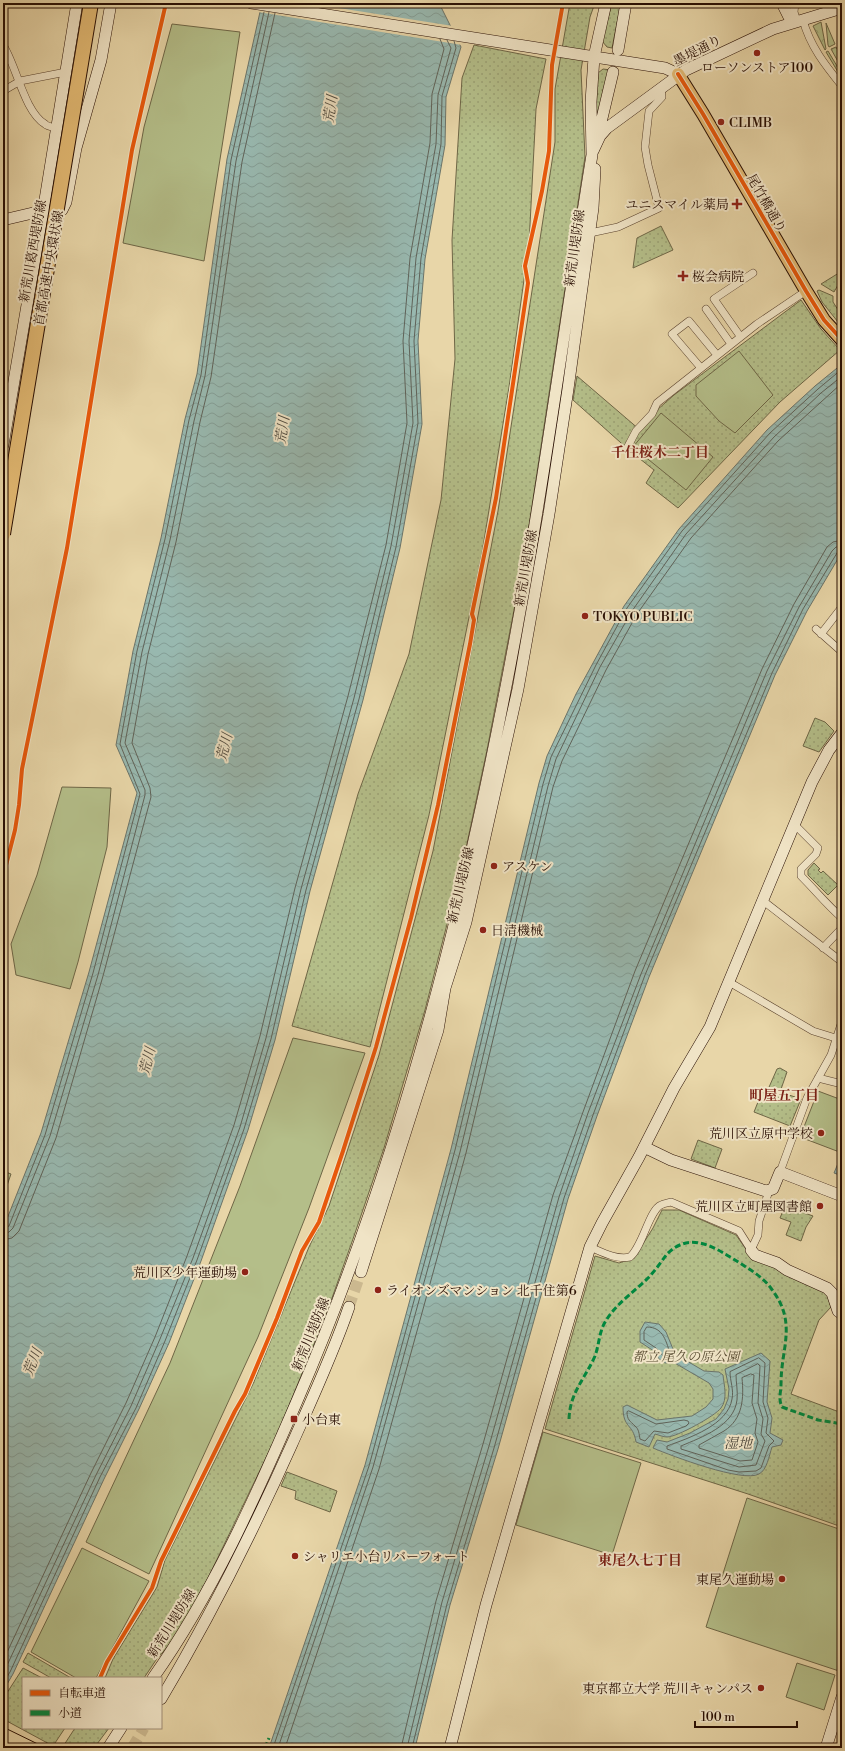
<svg xmlns="http://www.w3.org/2000/svg" width="845" height="1751" font-family="'Libre Bodoni','Noto Serif JP',serif">
<style>
.grass{fill:url(#grass-dots);stroke:#6e6646}
.forest{fill:url(#forest-crowns);stroke:#6e6646}
.garden{fill:#b4be89;stroke:#6e6646}
.water{fill:url(#water-waves);stroke:#6b746a}
.pier{fill:#e8d6a8}
.lines{fill:none;stroke-linecap:round;stroke-linejoin:round}
.shore{stroke:#606359;stroke-width:1}
.secondary-tunnel{stroke:#cbb88f;stroke-width:11;stroke-dasharray:11 5.5;stroke-linecap:butt}
.street-casing{stroke:#58402c;stroke-width:8}
.secondary-casing{stroke:#280e03;stroke-width:12}
.primary-casing{stroke:#280e03;stroke-width:14}
.street{stroke:#f0e4c6;stroke-width:7}
.secondary{stroke:#f0e4c6;stroke-width:11}
.primary{stroke:#e4bb74;stroke-width:12}
.tram{stroke:#280e03;stroke-width:1}
.highway-bridge-casing{stroke:#280e03;stroke-width:16;stroke-linecap:butt}
.highway-bridge{stroke:#e4bb74;stroke-width:14}
.quiet{stroke:#00873e;stroke-width:3;stroke-dasharray:6 3;stroke-linecap:butt}
.cycleway-casing{stroke:#f0e4c6;stroke-width:6}
.cycleway{stroke:#e8590c;stroke-width:4}
.poi-dot{fill:#8f2418;stroke:#f0e4c6;stroke-width:1.5}
.labels{text-anchor:middle;stroke-width:4;stroke-linejoin:round;paint-order:stroke}
.street-label{font-size:13px;fill:#280e03;stroke:#f0e4c6}
.poi-label{font-size:13px;fill:#280e03;stroke:#f0e4c6;text-anchor:start}
.park-label{font-size:13px;font-style:italic;fill:#594c32;stroke:#f0e4c6}
.water-label{font-size:14px;font-style:italic;fill:#4f4a3f;stroke:#f0e4c6}
.neighbourhood-label{font-size:14px;font-weight:bold;fill:#7a1f14;stroke:#f0e4c6}
</style>
<defs>
<pattern id="grass-dots" width="8" height="8" patternUnits="userSpaceOnUse"><rect width="8" height="8" fill="#b4be89"/><path d="M2 2h.1M6 6h.1" fill="none" stroke="#9ba275" stroke-width="1.8" stroke-linecap="round"/></pattern>
<pattern id="forest-crowns" width="20" height="18" patternUnits="userSpaceOnUse"><rect width="20" height="18" fill="#b4be89"/><path d="M2 6a3 3 0 1 1 6 0M12 15a3 3 0 1 1 6 0" fill="none" stroke="#9ba275"/></pattern>
<pattern id="water-waves" width="16" height="10" patternUnits="userSpaceOnUse"><rect width="16" height="10" fill="#98b8af"/><path d="M0 5q4-4 8 0t8 0" fill="none" stroke="#839d95"/></pattern>
</defs>
<rect width="100%" height="100%" fill="#e8d6a8"/>
<filter id="stains"><feTurbulence type="fractalNoise" baseFrequency=".005" numOctaves="4"/><feColorMatrix values="0 0 0 0 .2 0 0 0 0 .09 0 0 0 0 .02 0 0 0 .5 -.17"/></filter>
<radialGradient id="worn" r=".72"><stop offset=".6" stop-color="#630" stop-opacity="0"/><stop offset="1" stop-color="#630" stop-opacity=".3"/></radialGradient>
<path class="grass" d="M570,3H595L590,17L581,70L585,157L524,558L487,750L463,862L425,1010L384,1148L353,1239L327,1312L277,1435L208,1578L176,1637L156,1660L144,1678H105L113,1659L157,1587L165,1560L253,1384L309,1247L329,1206L379,1055L433,851L498,511L555,142V89Z
M612,3H621L612,48L607,47L602,41Z
M474,45L546,59L536,109L529,244L509,387L482,553L429,815L370,1047L292,1026L358,794L409,654L441,500L455,359L452,240L462,78Z
M603,69L611,70L599,113L595,112L598,73Z
M661,226L673,250L633,268L637,238Z
M842,271V281L838,285L834,292L821,284Z
M842,286V307C837,300 836,294 842,286Z
M819,290L833,296V302L842,316V327L822,302L817,291Z
M801,300L821,329L840,350L780,402L678,508L646,483L654,470L630,451L573,400L577,376L640,430L657,410L674,395Z
M815,718L825,722L834,731L819,752L803,746Z
M814,863L820,869L818,870L821,873L823,871L838,885L828,895L808,875V870Z
M780,1068L787,1072L780,1092L801,1099L790,1126L754,1112L762,1092L766,1094L777,1069Z
M698,1140L722,1149L715,1168L691,1159Z
M785,1206L813,1216L806,1227L801,1241L786,1235L791,1222L780,1218Z
M662,1210H679L736,1235L748,1252L826,1291L831,1307L819,1320L791,1394L842,1413V1527L748,1494L545,1429L595,1256L619,1263L634,1258L653,1228Z
M287,1472L337,1491L330,1512L295,1499L296,1491L281,1486Z
M28,1653L71,1678H51L23,1662Z
M23,1668L42,1678H23V1728H65L53,1746L3,1719V1699Z
M75,1728H109L94,1748H62Z"/>
<path class="forest" d="M821,22L826,49L825,50L813,26Z
M826,23L835,44L829,47L828,45Z
M836,47L842,58L841,67L831,49Z
M828,51L840,71L838,72L826,52Z"/>
<path class="garden" d="M172,24L240,32L204,261L123,243L144,127Z
M739,351L773,395L735,433L719,421L696,396V385Z
M661,413L713,457L686,490L633,447Z
M62,787L111,788L107,847L78,962L70,989L16,975L11,944L37,875Z
M293,1038L365,1053L309,1208L258,1337L149,1574L86,1542L170,1363L240,1186Z
M818,1091L842,1100V1153L800,1137Z
M3,1171L11,1174L3,1197Z
M543,1432L641,1463L612,1555L516,1525Z
M747,1498L842,1530V1672L706,1627Z
M82,1548L149,1581L96,1678H76L31,1652Z
M797,1663L835,1675L824,1710L786,1697Z"/>
<path class="water" d="M262,3H439L461,47L446,97L445,145L425,259L418,341L422,424L400,548L363,700L310,891L275,1040L248,1130L201,1261L169,1343L139,1409L104,1479L13,1674L3,1691V1229L41,1133L89,972L137,793L116,745L133,651L161,538L185,419L197,374L227,159Z
M842,364V552L807,611L775,675L649,977L597,1116L568,1199L498,1449L450,1605L415,1748H269L365,1465L451,1149L539,783L547,756L576,694L593,663L624,606L679,529L767,430L815,386Z
M839,1161L842,1162V1176L834,1173Z
M645,1322L659,1324L666,1332L675,1354L704,1371L719,1372L723,1375C724,1385 728,1399 721,1408C715,1416 677,1437 667,1437C663,1437 659,1435 655,1434L649,1447L636,1442C633,1423 623,1429 623,1407L627,1405L657,1420L692,1416L706,1407L713,1399V1389L709,1383L673,1362L665,1363L659,1359L654,1351L640,1342V1331Z
M761,1353L770,1361L767,1402L772,1418L770,1433L783,1440L781,1445L772,1447C769,1456 767,1470 759,1474C743,1483 672,1456 653,1448L657,1440L667,1442L690,1433L716,1419L724,1409L728,1399L729,1389L725,1369Z"/>
<path class="pier" d="M260,3H307L453,26L462,45L258,12Z"/>
<g class="lines">
<path class="shore" d="M3,1229L9,1226L45,1135L93,973L140,794L120,744L137,651L165,539L189,420L201,375L231,160L264,12
M3,1234L9,1232L13,1228L50,1136L98,975L145,795V790L125,743L142,652L170,540L194,421L205,376L236,161L269,12
M3,1240L12,1238L19,1231L56,1138L103,976L151,797L150,788L132,743L148,654L176,542L200,422L211,377L242,162L275,13
M647,1327C664,1327 666,1342 671,1356V1358H665L656,1348L644,1340V1332Z
M759,1358L765,1363L763,1402L768,1418L766,1433L774,1441L769,1446L761,1468L756,1471L739,1472L728,1470L667,1449V1446C689,1438 728,1425 732,1399C734,1390 730,1381 730,1372Z
M758,1364L760,1366L758,1403L763,1419L761,1434L765,1441L756,1465L739,1467L681,1449V1446C702,1437 734,1426 737,1400C738,1391 736,1383 736,1375Z
M751,1374L754,1375L752,1403L757,1419L755,1433L758,1442L752,1460L740,1461L699,1448V1445C707,1440 716,1436 724,1431C743,1419 744,1398 742,1378Z
M629,1411L656,1424L684,1420L688,1421L689,1423L686,1426L668,1433L654,1431L645,1441L640,1439C639,1434 639,1429 635,1426C630,1421 627,1420 627,1412Z
M3,1661L91,1473L126,1403L155,1337L187,1256L234,1125L260,1036L295,888L348,696L386,545L407,423L403,341L410,258L430,143L432,94L444,49L440,39
M3,1674L96,1475L131,1406L160,1339L193,1258L240,1127L266,1038L301,889L354,698L391,546L413,423L409,341L416,258L436,144L438,95L451,48L447,40
M3,1683L10,1672L100,1477L136,1408L165,1341L197,1260L244,1129L271,1039L306,890L359,699L396,547L418,423L414,341L421,258L441,144L442,96L456,48L454,41
M273,1748L369,1466L455,1150L543,784L551,757L596,665L627,608L682,531L770,433L818,389L842,369
M278,1748L373,1467L460,1152L548,786L556,759L600,667L632,611L686,534L774,437L821,393L842,376
M285,1748L379,1469L466,1153L553,787L562,761L606,670L637,614L691,538L778,441L842,383
M401,1748L436,1601L483,1444L553,1195L583,1112L635,971L762,669L794,604L827,547L833,542L842,540
M407,1748L442,1602L489,1446L559,1197L588,1113L641,974L767,671L799,607L832,551L836,547L842,546
M412,1748L447,1604L494,1448L564,1198L593,1115L645,975L772,673L803,609L837,553L842,551"/>
<path class="secondary-tunnel" d="M349,1307L361,1272
M132,1748L144,1728"/>
<defs>
<path id="street" d="M795,3L794,12L797,21
M803,20C810,46 825,65 842,86
M3,45C17,67 24,111 45,124C48,127 53,127 57,128
M3,91L20,81L66,72
M590,233L618,227L659,208L648,165L645,147L649,111L662,97L661,87
M706,309L731,344
M740,336L714,299L753,273
M701,368L672,334L689,321L717,355
M626,450L636,431L652,414L657,403L757,324L806,291
M816,629L842,652
M821,634L842,607
M793,826L797,827L818,848L816,854L801,869V876C815,890 827,905 842,918
M762,900L842,962
M823,948L842,928
M729,982L813,1031L842,1040
M818,1078L842,1084
M780,1172L807,1098L831,1055L842,1021
M590,1247C602,1252 616,1260 630,1257C643,1246 649,1210 661,1205C664,1203 668,1203 671,1202L739,1231L751,1250
M751,1250L758,1235L759,1221L769,1191"/>
<path id="secondary" d="M251,3L665,68L678,74
M782,3L792,23
M618,50L626,3
M598,135L613,72
M593,151L600,136L607,128L686,70L773,29L842,8
M3,220L37,212L56,213L62,210L66,202L76,148L101,60L111,3
M3,445L43,212L77,3
M644,1147L671,1160L766,1191L773,1189L780,1172L842,1196
M751,1250L755,1255L777,1263L787,1270L827,1288L832,1293L838,1311L842,1314
M361,1272L438,1030L445,988L466,922L518,689L549,514L568,389L593,208L595,169
M153,1678C213,1593 256,1496 297,1401C413,1133 480,846 529,560C552,425 570,290 592,155L591,102L594,57L606,3
M161,1699C210,1617 253,1531 292,1444C312,1399 333,1354 349,1307
M108,1748L121,1728
M450,1748L486,1605L590,1247L602,1223L639,1157L674,1088L710,1027L812,782L829,750L842,733
M826,1748L842,1697"/>
<path id="primary" d="M678,74L703,114L806,291L824,320L842,340"/>
</defs>
<use href="#street" class="street-casing"/>
<use href="#secondary" class="secondary-casing"/>
<use href="#primary" class="primary-casing"/>
<use href="#street" class="street"/>
<use href="#secondary" class="secondary"/>
<use href="#primary" class="primary"/>
<path class="tram" d="M3,1727L46,1748"/>
<defs>
<path id="highway-bridge" d="M3,534L91,3"/>
</defs>
<use href="#highway-bridge" class="highway-bridge-casing"/>
<use href="#highway-bridge" class="highway-bridge"/>
<path class="quiet" d="M569,1419C570,1392 585,1379 595,1356C599,1345 599,1334 604,1324C614,1305 634,1292 648,1278C655,1271 661,1262 667,1254C690,1231 714,1247 735,1260C749,1269 764,1277 773,1291C797,1324 781,1348 781,1384C781,1393 778,1398 782,1407L818,1420L842,1424
M265,1748L269,1738"/>
<defs>
<path id="cycleway" d="M678,74L703,114L806,291L824,320L842,340
M3,877L15,830L19,805L22,769L67,548L132,150L166,3
M100,1678L107,1662L152,1588L161,1561L235,1411L245,1394L277,1318L302,1251L319,1222L343,1151L376,1047L411,918L438,805L470,644L474,620L472,614L496,498L528,283L525,266L542,191L549,151L552,65L563,3"/>
</defs>
<use href="#cycleway" class="cycleway-casing"/>
<use href="#cycleway" class="cycleway"/>
</g>
<g class="poi-dot">
<circle cx="757" cy="53" r="4"/>
<circle cx="721" cy="122" r="4"/>
<path d="M735 198h4v4h4v4h-4v4h-4v-4h-4v-4h4z"/>
<path d="M681 270h4v4h4v4h-4v4h-4v-4h-4v-4h4z"/>
<circle cx="585" cy="616" r="4"/>
<circle cx="494" cy="866" r="4"/>
<circle cx="483" cy="930" r="4"/>
<circle cx="821" cy="1133" r="4"/>
<circle cx="820" cy="1206" r="4"/>
<circle cx="245" cy="1272" r="4"/>
<circle cx="378" cy="1290" r="4"/>
<rect x="290" y="1415" width="8" height="8" rx="2"/>
<circle cx="295" cy="1556" r="4"/>
<circle cx="782" cy="1579" r="4"/>
<circle cx="761" cy="1688" r="4"/>
</g>
<g class="labels">
<g class="street-label">
<text transform="translate(697 50) rotate(-27)" y="5">墨堤通り</text>
<text transform="translate(767 203) rotate(60)" y="5">尾竹橋通り</text>
<text transform="translate(574 248) rotate(-82)" y="5">新荒川堤防線</text>
<text transform="translate(32 251) rotate(-80)" y="5">新荒川葛西堤防線</text>
<text transform="translate(48 268) rotate(-80)" y="5">首都高速中央環状線</text>
<text transform="translate(525 568) rotate(-80)" y="5">新荒川堤防線</text>
<text transform="translate(460 885) rotate(-77)" y="5">新荒川堤防線</text>
<text transform="translate(310 1334) rotate(-68)" y="5">新荒川堤防線</text>
<text transform="translate(171 1623) rotate(-58)" y="5">新荒川堤防線</text>
</g>
<g class="poi-label">
<text x="757" y="72" text-anchor="middle">ローソンストア100</text>
<text x="729" y="127">CLIMB</text>
<text x="729" y="209" text-anchor="end">ユニスマイル薬局</text>
<text x="692" y="281">桜会病院</text>
<text x="593" y="621">TOKYO PUBLIC</text>
<text x="502" y="871">アスケン</text>
<text x="491" y="935">日清機械</text>
<text x="813" y="1138" text-anchor="end">荒川区立原中学校</text>
<text x="812" y="1211" text-anchor="end">荒川区立町屋図書館</text>
<text x="237" y="1277" text-anchor="end">荒川区少年運動場</text>
<text x="386" y="1295">ライオンズマンション 北千住第6</text>
<text x="302" y="1424">小台東</text>
<text x="303" y="1561">シャリエ小台リバーフォート</text>
<text x="774" y="1584" text-anchor="end">東尾久運動場</text>
<text x="753" y="1693" text-anchor="end">東京都立大学 荒川キャンパス</text>
</g>
<g class="park-label">
<text x="686" y="1361">都立 尾久の原公園</text>
</g>
<g class="water-label">
<text transform="translate(330 109) rotate(-82)" y="5">荒川</text>
<text transform="translate(282 430) rotate(-82)" y="5">荒川</text>
<text transform="translate(224 747) rotate(-76)" y="5">荒川</text>
<text transform="translate(147 1061) rotate(-76)" y="5">荒川</text>
<text transform="translate(32 1362) rotate(-68)" y="5">荒川</text>
<text x="738" y="1448">湿地</text>
</g>
<g class="neighbourhood-label">
<text x="660" y="457">千住桜木二丁目</text>
<text x="784" y="1100">町屋五丁目</text>
<text x="640" y="1565">東尾久七丁目</text>
</g>
</g>
<rect width="845" height="1751" fill="none" stroke="#e8d6a8" stroke-width="16"/>
<rect x="4" y="4" width="837" height="1743" fill="none" stroke="#280e03" stroke-width="2"/>
<rect x="8" y="8" width="829" height="1735" fill="none" stroke="#280e03"/>
<rect x="22" y="1677" width="140" height="52" fill="#f0e4c6" stroke="#a08e78"/>
<rect x="30" y="1690" width="20" height="6" fill="#e8590c" stroke="#a08e78"/>
<text x="58" y="1697" font-size="12" fill="#280e03">自転車道</text>
<rect x="30" y="1710" width="20" height="6" fill="#00873e" stroke="#a08e78"/>
<text x="58" y="1717" font-size="12" fill="#280e03">小道</text>
<path d="M695 1721v6h102v-6" fill="none" stroke="#280e03" stroke-width="2"/>
<text x="701" y="1721" font-size="12" fill="#280e03" stroke="#f0e4c6" stroke-width="3" paint-order="stroke">100 m</text>
<rect width="100%" height="100%" filter="url(#stains)"/>
<rect width="100%" height="100%" fill="url(#worn)"/>
</svg>
